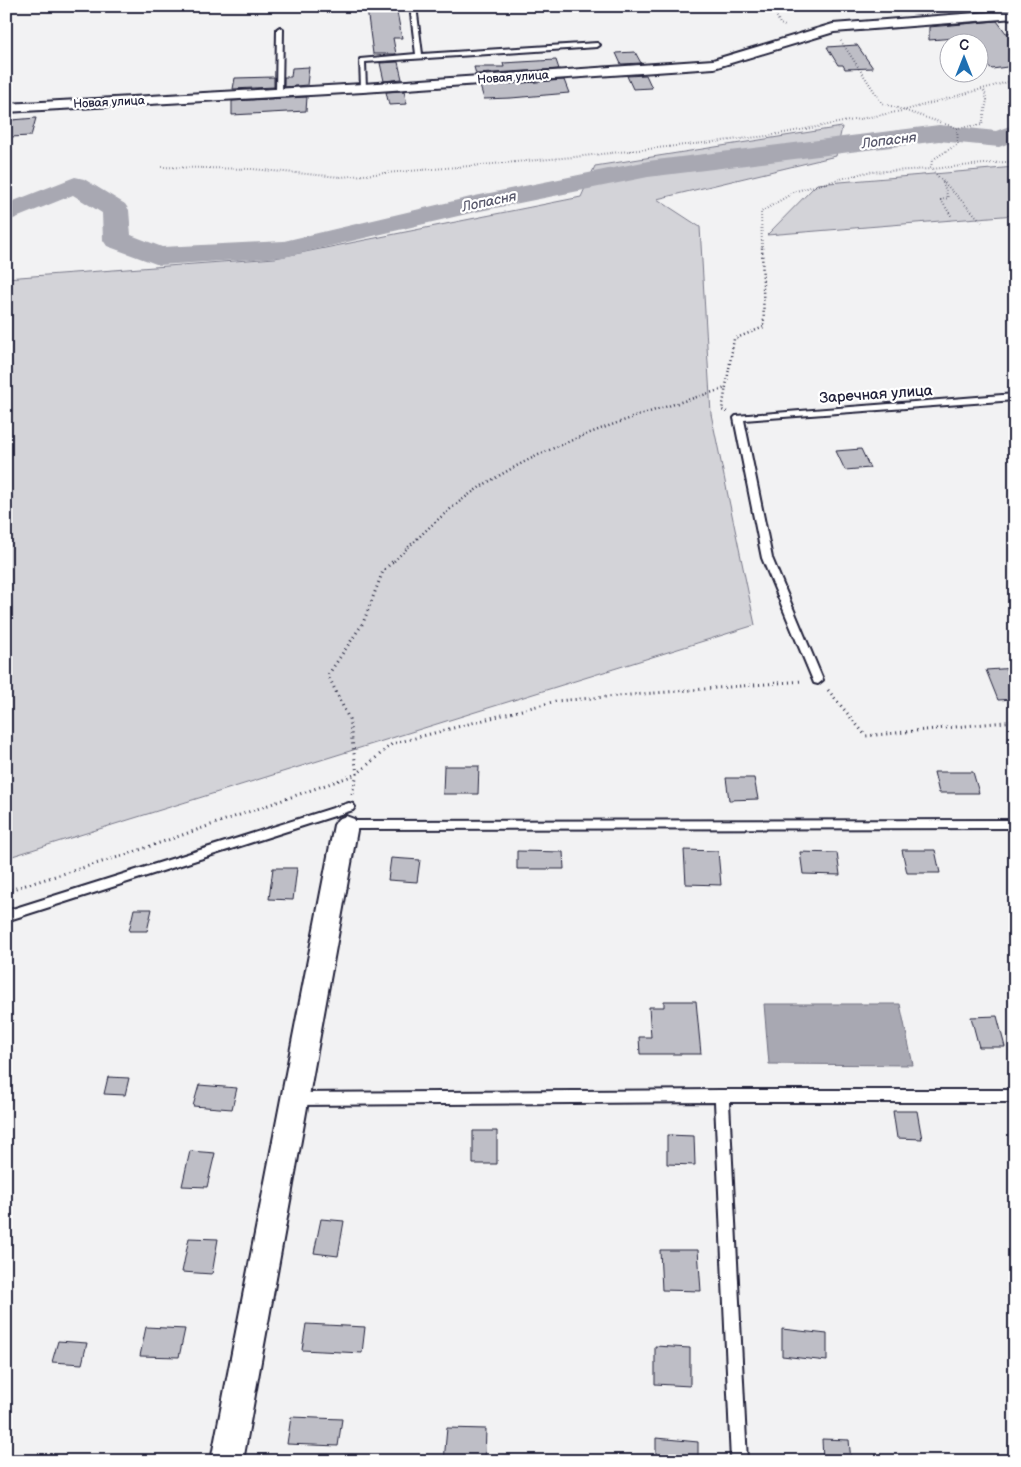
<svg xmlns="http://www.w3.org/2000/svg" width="1021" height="1467" font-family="'Balsamiq Sans',sans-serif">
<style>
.green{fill:#d3d3d8;stroke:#7a7a8a}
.water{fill:#a8a8b2;stroke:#727282}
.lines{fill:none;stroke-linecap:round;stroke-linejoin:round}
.river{fill:#a8a8b2;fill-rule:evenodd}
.building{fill:#bebec6;stroke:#22223b}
.service-casing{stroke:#22223b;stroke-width:4}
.minor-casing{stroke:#22223b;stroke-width:4}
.path-far2{stroke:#22223b;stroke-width:2;stroke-dasharray:0.5 2.5;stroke-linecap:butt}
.path-far1{stroke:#22223b;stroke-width:2.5;stroke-dasharray:1 3;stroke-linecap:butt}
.path{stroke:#22223b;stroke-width:3;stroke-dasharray:1 4;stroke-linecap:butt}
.service{fill:#fff;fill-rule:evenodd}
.minor{fill:#fff;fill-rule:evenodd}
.labels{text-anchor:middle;stroke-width:4.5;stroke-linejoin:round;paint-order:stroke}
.far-street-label{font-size:12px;fill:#22223b;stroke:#fff}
.far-water-label{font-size:14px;font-style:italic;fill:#58586b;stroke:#fff}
.street-label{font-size:15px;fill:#22223b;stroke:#fff}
</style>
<rect width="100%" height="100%" fill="#f2f2f3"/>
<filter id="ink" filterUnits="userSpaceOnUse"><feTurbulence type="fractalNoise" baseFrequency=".02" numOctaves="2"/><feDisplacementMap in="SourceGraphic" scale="10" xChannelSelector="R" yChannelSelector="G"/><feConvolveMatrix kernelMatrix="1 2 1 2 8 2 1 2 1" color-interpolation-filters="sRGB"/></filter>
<g filter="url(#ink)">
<path class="green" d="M842,127L836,156L657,199L700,227L711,414L755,625L6,858V278L275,258L581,197L595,166Z
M1015,167V215L767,235L817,184Z"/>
<path class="water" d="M764,1004H900L913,1065L769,1064Z"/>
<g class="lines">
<path class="river" d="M1015,124V141L999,147L939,141L648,177L475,212L284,257L159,265L107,246L103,240L102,213L73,195L6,222V204L75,177L84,179L125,204L129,210L131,235L162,247L284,241L475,196L648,161L939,125L996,131Z"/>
</g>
<path class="building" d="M396,7L402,38H393L396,54H373L367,9Z
M997,21L1006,33L1015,32V66L992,69L978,57V42H961L955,38L929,40V27Z
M857,45L873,68L845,69L843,65H838L827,47Z
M635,52L641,63L621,64L616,53Z
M556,60L559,69L476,74L474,67H504L503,63Z
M398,62L402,79L384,81L380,63Z
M309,67L307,85L284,87V77H291L292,68Z
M646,75L652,88L633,89L627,76Z
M274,77V87L233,89L235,78Z
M564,80L569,93L511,98L484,99L480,86Z
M404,91L407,104L389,105L386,92Z
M307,97L306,111L232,115V101Z
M36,118L31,136L10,137L12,120Z
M861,449L870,468L845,470L836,451Z
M1015,668V699L998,700L986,670Z
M444,766H479L478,794H443Z
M934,772H973L979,793H939Z
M726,778H754L758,799L729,800Z
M684,850L718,851L721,885L686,884Z
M902,850H935L940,873H907Z
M517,851L563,852L564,869H517Z
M800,852L837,853L840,875L803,874Z
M391,858L420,860L417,882L388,880Z
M273,868H297L293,900L269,899Z
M134,909H152L147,931H129Z
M664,1001H696L701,1054H640L639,1037H651L649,1007H664Z
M997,1016L1005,1047H979L971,1017Z
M108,1077L129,1078L125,1095L104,1094Z
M199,1085L237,1088L232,1109L193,1106Z
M893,1111H917L922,1139L897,1138Z
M473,1131H497V1164H473Z
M667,1135L694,1136L695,1165L667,1164Z
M190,1151L215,1153L207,1187L182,1186Z
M321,1219L344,1221L338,1256L314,1253Z
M189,1238L218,1239L212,1274L182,1272Z
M660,1250H698L701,1291L662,1290Z
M306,1324L365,1327L362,1353L302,1350Z
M146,1327L185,1329L179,1357L140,1356Z
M782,1329L827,1334V1361L782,1356Z
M58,1341L87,1343L82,1364L52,1362Z
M655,1346L690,1348V1386L655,1384Z
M291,1417L342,1419L338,1446L287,1444Z
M447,1428L486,1429L485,1461H444Z
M656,1438L698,1442V1461H656Z
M822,1439L849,1440L851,1461H823Z"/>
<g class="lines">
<defs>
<path id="service" d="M410,6H416L422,54L597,43L600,45L597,47L365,62L366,88L361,89L360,59L416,54Z
M280,27L283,29L282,93L279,95L276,93L277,29Z
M1015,394V400L744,420L772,558L823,680L818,684L814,683L762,558L734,418L736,416Z
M349,803L353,804L355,807L353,810L6,921V911Z
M1015,820V828L346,829L342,828L340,825L342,822L346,821Z
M722,1090H1015V1102H729L747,1461H731L715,1102L294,1105L289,1103L287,1099L289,1095L294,1093Z"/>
<path id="minor" d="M1015,10V18L834,32L714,68L363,92L6,112V104L363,84L713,60L833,24Z
M346,816L354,819L358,825L243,1461H211L334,825L338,819Z"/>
</defs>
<use href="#service" class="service-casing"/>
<use href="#minor" class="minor-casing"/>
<path class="path-far2" d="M772,6L780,24L785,26
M841,41L882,103L957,128L982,125L987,100L984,90
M957,128L958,144L932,160L931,169L982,222
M161,167L251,169L340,177L574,157L768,136L902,111L1015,80
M943,182L948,198L941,200L952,217
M762,247L761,212L796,191L867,172L931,169L1015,161"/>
<path class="path-far1" d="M727,412L722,410L734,339L764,327L762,246
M394,561C424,532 454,502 490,481C563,437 645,413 726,388"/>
<path class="path" d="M828,690L866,736L1015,721
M352,794L357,774L392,744L556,701L803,681
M6,891L125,855L357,774L349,719L328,675L363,623L383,571L395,559"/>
<use href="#service" class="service"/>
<use href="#minor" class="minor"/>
</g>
</g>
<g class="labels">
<g class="far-street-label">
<text transform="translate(513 77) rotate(-4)" y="4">Новая улица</text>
<text transform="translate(109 102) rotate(-3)" y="4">Новая улица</text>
</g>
<g class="far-water-label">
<text transform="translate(889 140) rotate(-7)" y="5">Лопасня</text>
<text transform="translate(489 201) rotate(-12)" y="5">Лопасня</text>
</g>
<g class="street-label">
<text transform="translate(876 394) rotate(-4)" y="5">Заречная улица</text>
</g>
</g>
<rect width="1021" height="1467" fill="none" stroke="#fff" stroke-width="25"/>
<rect x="12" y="12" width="996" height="1442" fill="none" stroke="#22223b" stroke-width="2" filter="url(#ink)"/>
<g transform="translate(964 58)"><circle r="24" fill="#ffffff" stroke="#a7a7b1"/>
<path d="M0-4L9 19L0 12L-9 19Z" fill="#1f6fb2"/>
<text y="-8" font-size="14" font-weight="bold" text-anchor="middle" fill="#22223b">С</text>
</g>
</svg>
